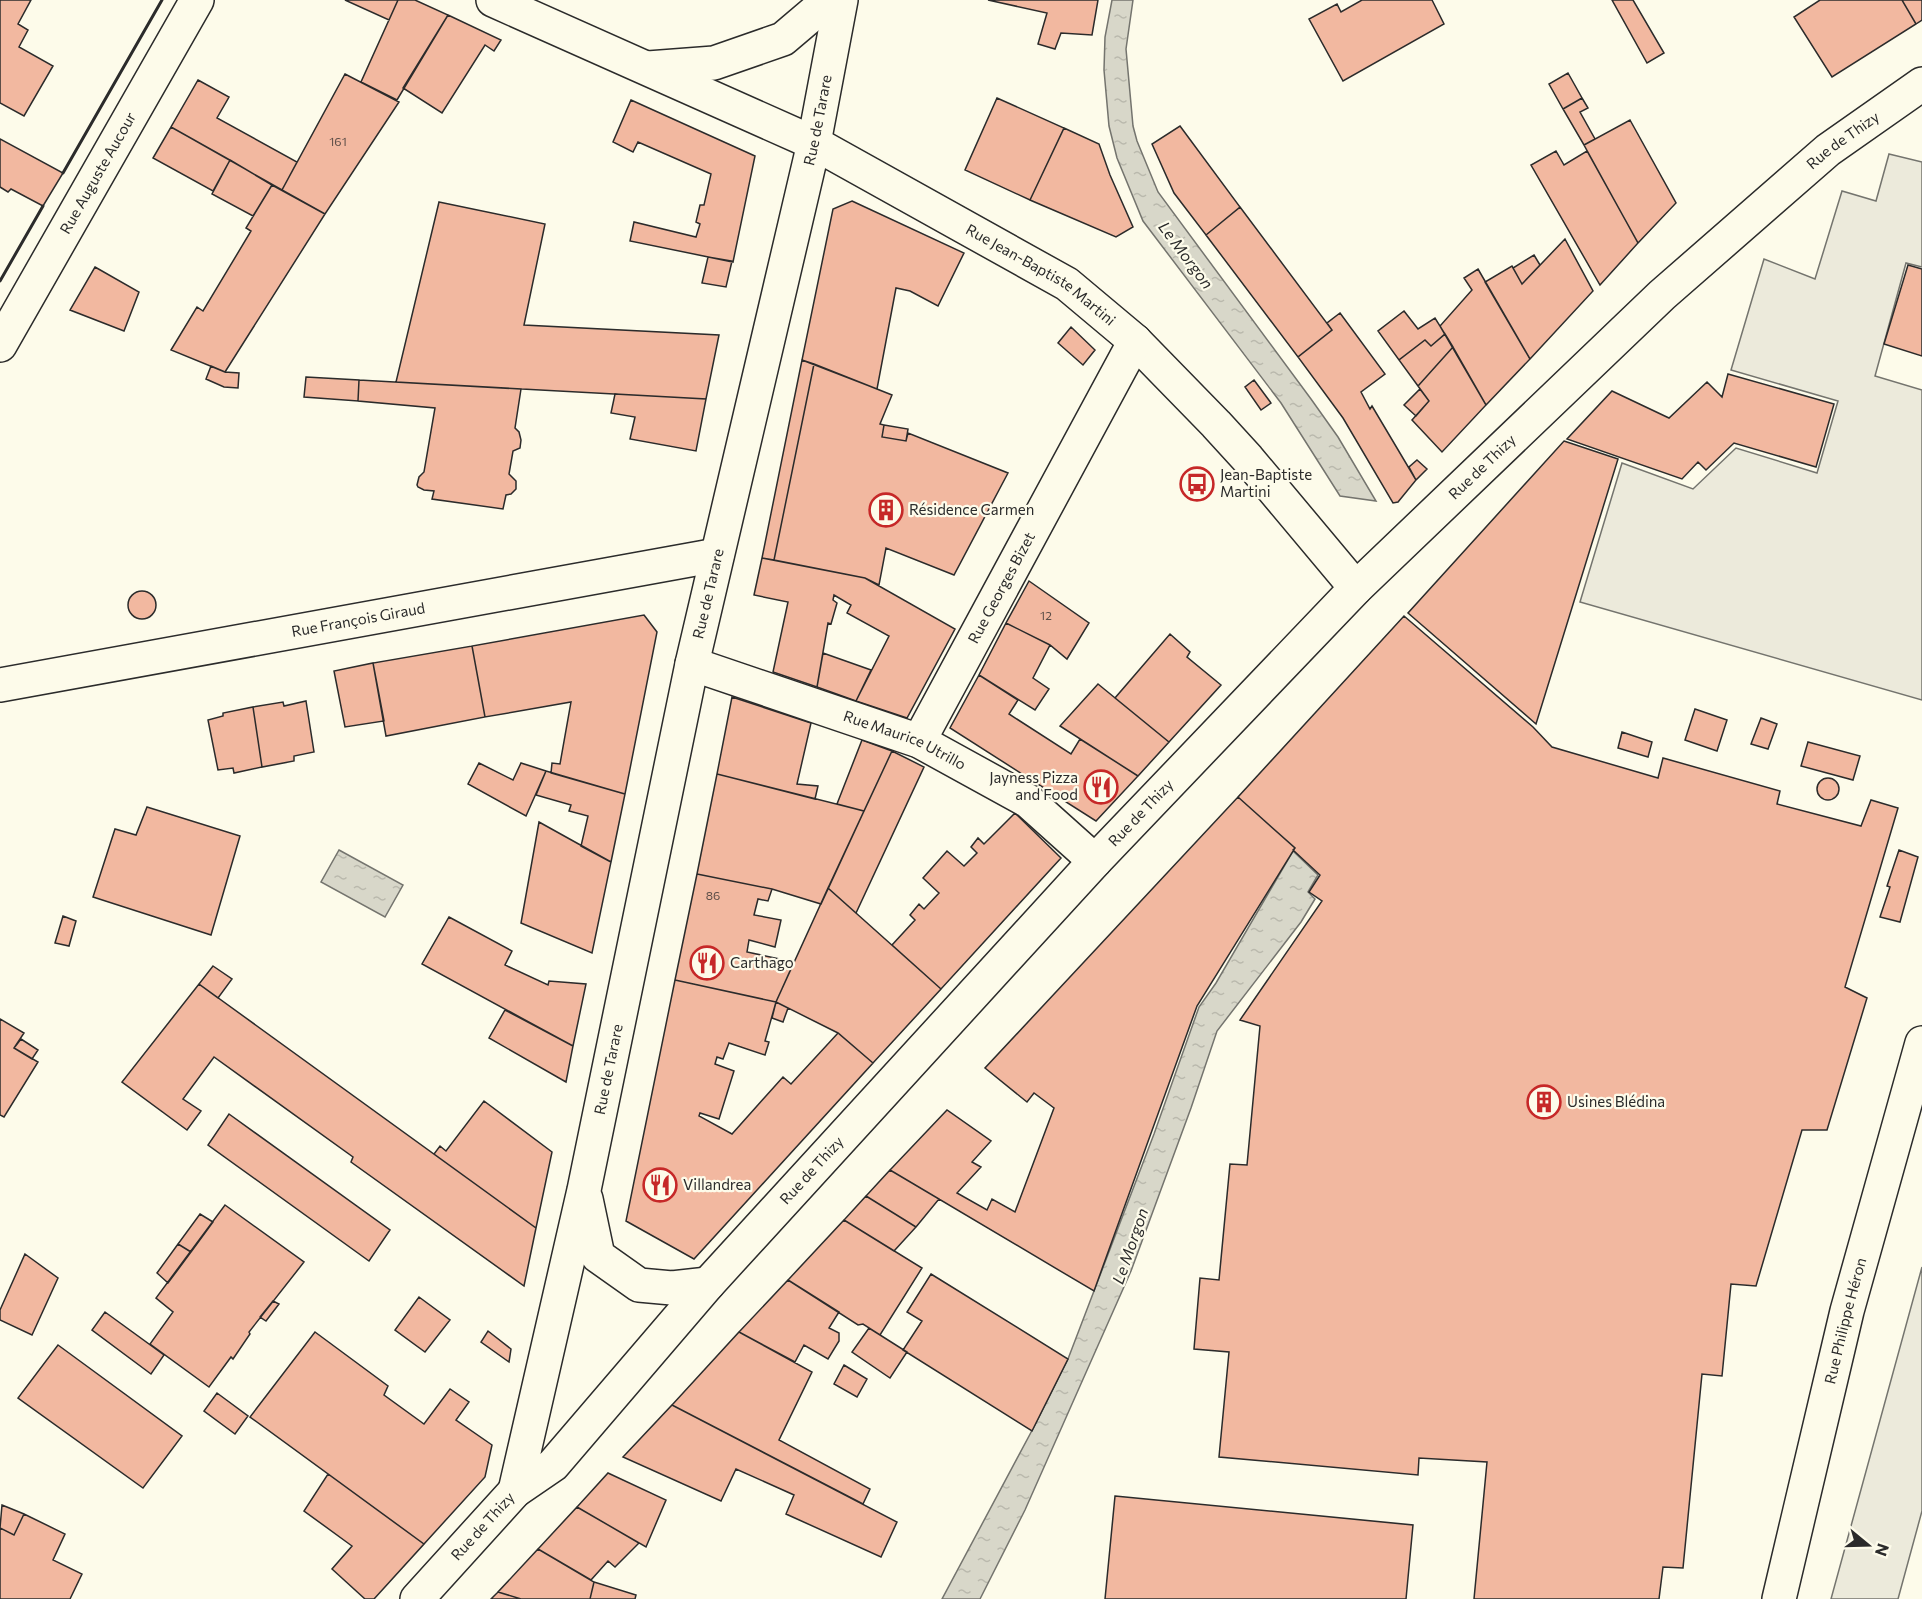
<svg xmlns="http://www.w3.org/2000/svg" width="1922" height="1599" font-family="Commissioner,sans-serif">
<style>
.parking{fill:#eceadb;stroke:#74746e;stroke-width:1.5}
.water{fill:url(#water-ripples);stroke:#74746e;stroke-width:1.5}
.building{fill:#f2b8a0;stroke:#2b2b2b;stroke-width:1.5}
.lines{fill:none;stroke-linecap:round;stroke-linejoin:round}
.minor-casing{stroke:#2b2b2b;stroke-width:36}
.major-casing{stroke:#2b2b2b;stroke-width:36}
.minor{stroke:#fdfbea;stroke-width:33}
.major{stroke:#fdfbea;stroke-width:33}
.wall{stroke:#2b2b2b;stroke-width:3}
.labels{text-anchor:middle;stroke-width:4.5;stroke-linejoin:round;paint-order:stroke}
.number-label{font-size:12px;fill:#5d4e48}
.street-label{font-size:15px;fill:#2b2b2b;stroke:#fdfbea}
.poi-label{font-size:15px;fill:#2b2b2b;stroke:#fdfbea;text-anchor:start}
.water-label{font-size:16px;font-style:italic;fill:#2b2b2b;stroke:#fdfbea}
</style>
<defs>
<pattern id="water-ripples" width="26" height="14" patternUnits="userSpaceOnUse" patternTransform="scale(1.5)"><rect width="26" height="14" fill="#d8d7c9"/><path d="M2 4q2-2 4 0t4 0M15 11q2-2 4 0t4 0" fill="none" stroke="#bab9ad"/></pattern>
</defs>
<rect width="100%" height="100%" fill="#fdfbea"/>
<path class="parking" d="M1889,154L1922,162V267L1906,263L1875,376L1922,390V700L1580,602L1622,463L1693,489L1736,448L1817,473L1838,401L1731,370L1764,259L1815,279L1842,191L1876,201Z
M1922,1267V1511L1898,1599H1831Z"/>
<path class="water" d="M1112,0H1133L1126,49L1133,126L1137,141L1158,192L1311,399L1338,437L1376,501L1340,496L1281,403L1143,221L1117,158L1109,126L1104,70L1105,37Z
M339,850L403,885L385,917L321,882Z
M1293,851L1318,875L1308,892L1315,899L1301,922L1217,1031L1191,1108L1131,1271L1025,1510L980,1599H942L1036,1423L1068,1359L1154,1134L1199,1007L1216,983Z"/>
<path class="building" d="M0,0H31L18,24L28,30L19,47L53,66L24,116L0,103Z
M345,0H398L389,20Z
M398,0H415L448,15L397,100L361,82Z
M988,0H1098L1092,35L1061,33L1055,49L1038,44L1047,13Z
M1362,0H1432L1444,24L1343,81L1309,19L1337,4L1341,12Z
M1612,0H1633L1664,53L1647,63Z
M1820,0H1902L1916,24L1832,77L1794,17Z
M1902,0H1922V20L1916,24Z
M448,15L501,40L494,51L485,45L442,113L403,88Z
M1568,73L1582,98L1563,109L1549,84Z
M345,74L399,102L325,214L282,190Z
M198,80L229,97L217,118L297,162L282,190L171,127Z
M997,98L1064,128L1030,200L965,170Z
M1582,98L1588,108L1580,112L1595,139L1584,145L1563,109Z
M631,100L755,156L733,262L630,241L634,222L696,237L700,224L696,222L700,205H704L711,174L638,142L633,152L613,142Z
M1630,120L1676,203L1638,243L1584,145Z
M1180,126L1240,207L1206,235L1174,193L1152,144Z
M171,127L230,160L213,191L153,158Z
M1064,128L1099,144L1110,175L1133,227L1116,237L1030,200Z
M0,139L63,173L43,206L11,189L8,192L0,187Z
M1556,151L1564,165L1587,151L1638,243L1600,285L1531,165Z
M230,160L272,185L253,216L212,194Z
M272,185L325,214L225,372L171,350L197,307L203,311L251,231L246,228Z
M852,201L964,253L938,306L910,291L896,288L877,389L802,360L833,209Z
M439,202L545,224L524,325L719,335L706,399L396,382Z
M1240,207L1332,330L1298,357L1206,235Z
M1565,239L1593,291L1530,359L1485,282L1512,266L1522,284Z
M1534,255L1540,265L1522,284L1513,268Z
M708,257L732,261L726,287L702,283Z
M1908,265L1922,269V356L1884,344Z
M95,267L139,292L124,331L70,310Z
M1478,269L1530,359L1486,405L1440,326L1472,290L1464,278Z
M1404,311L1418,329L1435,318L1445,334L1431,346L1425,340L1399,360L1378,331Z
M1340,313L1385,374L1361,392L1370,409L1372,406L1416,480L1398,502L1393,503L1343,418L1298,357L1332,330L1327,323Z
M1071,327L1095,350L1083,365L1058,343Z
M1445,334L1453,347L1418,386L1399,360L1425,340L1431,346Z
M1453,347L1486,405L1442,452L1412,420L1429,401L1418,386Z
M802,360L814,364L774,560L762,558Z
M814,364L892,395L880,424L884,425L882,437L906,441L908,433L1008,473L954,575L886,548L879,585L865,578L774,560Z
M211,366L225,372L239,373L238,388L224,387L206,379Z
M1728,374L1834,404L1816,467L1734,443L1706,470L1698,462L1682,479L1567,439L1612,391L1669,418L1707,382L1722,397Z
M306,377L359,380L358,401L304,397Z
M359,380L521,389L515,428L519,432L521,440L520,448L513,451L509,474L516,481V489L511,494L506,495L503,509L432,499L434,491L424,490L418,487L417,485L419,477L424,472L435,408L358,401Z
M1254,380L1271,403L1261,410L1245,387Z
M1420,389L1429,401L1416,416L1404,405Z
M615,394L706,399L696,451L630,439L635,417L611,413Z
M884,425L908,429L906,441L882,437Z
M1564,441L1618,459L1536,724L1408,613Z
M1417,460L1427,469L1416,480L1409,467Z
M762,558L865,578L955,629L907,718L856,701L889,636L847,613L851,605L834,595L833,600L837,603L831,624L828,623L817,687L773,672L788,602L754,595Z
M1029,581L1089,623L1067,659L1050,645L1006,623Z
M128 605a14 14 0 1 1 28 0a14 14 0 1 1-28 0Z
M644,615L657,632L625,794L551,773L552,763L560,764L571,702L485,717L472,646Z
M1404,616L1533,727L1552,747L1658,778L1663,758L1780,791L1777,804L1861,826L1871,800L1898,808L1845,987L1867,998L1827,1130H1802L1756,1286L1731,1284L1722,1376L1702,1374L1683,1568L1663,1567L1659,1599H1474L1487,1462L1419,1458L1418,1475L1219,1457L1229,1352L1194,1349L1200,1278L1219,1280L1230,1164L1247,1165L1260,1026L1240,1020L1322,901L1309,892L1320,875L1293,850L1295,848L1238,797Z
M1006,623L1050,645L1033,678L1049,689L1035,710L979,675Z
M1170,634L1190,652L1187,657L1221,685L1169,742L1115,698Z
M472,646L485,717L386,736L373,663Z
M823,653L871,670L856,701L817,687Z
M373,663L384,721L345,727L334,671Z
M979,675L1018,700L1009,714L1071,754L1080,739L1138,776L1096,821L950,728Z
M1098,684L1169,742L1138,776L1060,726Z
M732,697L811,723L797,784L818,786L815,799L717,774Z
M306,701L314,752L294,756V761L262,767L253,707L283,702L284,706Z
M253,707L262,767L234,773L233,768L218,770L208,720L223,716V713Z
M1695,709L1727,720L1717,751L1685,740Z
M1761,718L1777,724L1768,749L1751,744Z
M1622,732L1652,742L1648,757L1618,748Z
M862,740L892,751L864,811L837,804Z
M1808,742L1860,756L1853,780L1801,766Z
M892,751L924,767L856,913L828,888Z
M479,763L513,780L521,763L546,771L526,816L468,784Z
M546,771L625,794L611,862L581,846L588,816L569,811L571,805L536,795Z
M717,774L864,811L821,904L772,889L697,874Z
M1817 789a11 11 0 1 1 22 0a11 11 0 1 1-22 0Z
M1238,797L1295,848L1197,1006L1094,1291L890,1170L947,1110L991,1141L972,1162L981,1167L957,1193L987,1210L992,1199L1015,1212L1054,1108L1034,1093L1027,1102L985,1068Z
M147,807L240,836L211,935L93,897L115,829L136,835Z
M1015,813L1061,858L941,989L892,945L915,920L910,915L919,904L924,909L939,893L923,878L947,851L964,866L977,853L971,847L978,838L984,844Z
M539,822L611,862L592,953L521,923Z
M1899,850L1918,857L1900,922L1880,917L1890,887L1887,886Z
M697,874L772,889L768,901L758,899L754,915L781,920L775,947L749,940L747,952L794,962L776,1002L675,980Z
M828,888L941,989L873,1063L838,1033L776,1002Z
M63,916L76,921L69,946L55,943Z
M449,917L512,951L505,965L548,985L549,981L586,984L573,1046L422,964Z
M213,966L232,979L218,998L199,984Z
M675,980L776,1002L765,1041L769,1042L765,1055L729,1043L723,1059L717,1057L715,1064L734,1071L719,1119L700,1113L699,1116L732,1134L783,1077L791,1084L838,1033L873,1063L694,1259L626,1221Z
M199,984L536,1228L524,1286L351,1162L353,1157L214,1057L183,1099L201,1111L187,1130L122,1082Z
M776,1002L788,1008L783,1022L772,1018Z
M505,1010L573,1046L566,1082L489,1038Z
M0,1019L24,1033L14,1048L38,1062L4,1117L0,1115Z
M21,1039L38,1050L32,1059L14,1048Z
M484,1101L552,1152L536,1228L434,1154L440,1146L446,1151Z
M229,1114L390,1230L369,1261L208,1145Z
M890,1170L939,1199L916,1227L866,1196Z
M866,1196L916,1227L894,1251L844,1220Z
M225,1205L304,1262L249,1332L250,1334L233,1359L231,1357L209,1387L150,1344L173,1312L156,1298Z
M200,1214L213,1222L191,1252L178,1244Z
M844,1220L922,1268L880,1335L863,1324L858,1325L788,1280Z
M178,1244L191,1252L168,1283L157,1273Z
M25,1254L58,1278L32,1335L0,1320V1310Z
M931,1274L1068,1359L1032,1431L903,1350L922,1321L907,1312Z
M788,1280L839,1312L829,1328L839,1333V1341L828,1359L804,1345L795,1362L739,1332Z
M419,1297L450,1320L425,1352L395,1330Z
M273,1301L279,1304L266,1321L260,1317Z
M105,1312L164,1355L151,1374L92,1330Z
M869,1328L907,1352L890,1378L852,1352Z
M488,1331L511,1349L509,1362L481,1342Z
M315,1332L388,1386L384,1395L424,1424L450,1389L469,1402L456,1420L492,1445L485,1477L424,1544L250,1417Z
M739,1332L812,1372L779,1440L870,1489L863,1504L672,1405Z
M58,1345L182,1436L143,1488L18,1398Z
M844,1365L867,1379L857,1397L834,1384Z
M217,1393L248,1416L235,1434L204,1411Z
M672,1405L897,1522L881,1557L786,1514L794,1495L736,1469L721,1501L623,1457Z
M608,1473L666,1500L646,1547L577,1507Z
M328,1474L424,1544L374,1599H365L332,1569L352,1546L304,1511Z
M1115,1496L1413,1525L1406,1599H1105Z
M2,1505L24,1514L14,1535L0,1528Z
M577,1507L639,1543L615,1567L608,1561L591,1580L538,1549Z
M24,1514L65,1534L53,1560L82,1574L70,1599H0V1528L14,1535Z
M538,1549L594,1582L590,1599H521L498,1592Z
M594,1582L636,1595L635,1599H590Z
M498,1592L521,1599H491Z"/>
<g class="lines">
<defs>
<g id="minor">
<path id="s1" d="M493,0L814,143L1067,284L1135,341L1216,424L1248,459L1356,588"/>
<path d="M648,68L714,63L783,39L829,0"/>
<path id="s2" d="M0,345L197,0"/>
<path id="s3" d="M692,664L919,741L1028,801L1095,861"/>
<path id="s4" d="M0,685L717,555"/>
<path id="s5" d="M919,741L1135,341"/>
<path id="s6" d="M1779,1599L1847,1311L1922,1043"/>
</g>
<g id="major">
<path d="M586,1199L598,1256L639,1285L672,1288L708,1284"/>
<path id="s7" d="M515,1491L584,1190L692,664L814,143L841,0"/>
<path id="s8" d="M417,1599L515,1491L553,1465L708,1284L1095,861L1356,588L1662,295L1828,150L1922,84"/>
</g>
</defs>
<use href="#minor" class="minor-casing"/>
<use href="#major" class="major-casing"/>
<use href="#minor" class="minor"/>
<use href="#major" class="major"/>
<path class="wall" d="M63,173L162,0
M0,281L43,206"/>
</g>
<defs>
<symbol id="bus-ring" viewBox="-11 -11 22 22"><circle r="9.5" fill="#fdfbea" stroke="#c62828" stroke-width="1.5"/><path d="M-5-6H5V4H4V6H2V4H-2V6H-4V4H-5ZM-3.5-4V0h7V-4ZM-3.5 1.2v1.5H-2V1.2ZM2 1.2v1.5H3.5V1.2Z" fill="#c62828"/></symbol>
<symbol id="building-ring" viewBox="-11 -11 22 22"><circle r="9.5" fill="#fdfbea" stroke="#c62828" stroke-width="1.5"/><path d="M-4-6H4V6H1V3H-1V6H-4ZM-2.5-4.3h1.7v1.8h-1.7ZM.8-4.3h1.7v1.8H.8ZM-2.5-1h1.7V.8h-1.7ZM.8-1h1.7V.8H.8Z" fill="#c62828"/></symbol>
<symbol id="restaurant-ring" viewBox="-11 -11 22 22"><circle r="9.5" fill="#fdfbea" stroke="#c62828" stroke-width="1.5"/><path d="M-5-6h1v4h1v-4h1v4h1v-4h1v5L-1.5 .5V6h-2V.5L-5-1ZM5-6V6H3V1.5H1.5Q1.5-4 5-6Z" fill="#c62828"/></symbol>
</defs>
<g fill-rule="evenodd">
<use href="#bus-ring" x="1178" y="465" width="38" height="38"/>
<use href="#building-ring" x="867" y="491" width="38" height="38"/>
<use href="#restaurant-ring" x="1082" y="768" width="38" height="38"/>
<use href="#restaurant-ring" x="688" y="944" width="38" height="38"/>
<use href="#building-ring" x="1525" y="1083" width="38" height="38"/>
<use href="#restaurant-ring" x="641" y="1166" width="38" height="38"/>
</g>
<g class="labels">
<g class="number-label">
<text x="338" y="146">161</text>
<text x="1046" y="620">12</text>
<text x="713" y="900">86</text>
</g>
<g class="street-label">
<text dy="5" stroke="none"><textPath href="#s7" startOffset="1404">Rue de Tarare</textPath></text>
<text dy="5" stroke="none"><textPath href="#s8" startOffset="2043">Rue de Thizy</textPath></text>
<text dy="5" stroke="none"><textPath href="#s2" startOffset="198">Rue Auguste Aucour</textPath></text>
<text dy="5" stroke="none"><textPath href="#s1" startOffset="614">Rue Jean-Baptiste Martini</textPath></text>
<text dy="5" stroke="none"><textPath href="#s8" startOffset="1556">Rue de Thizy</textPath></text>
<text dy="5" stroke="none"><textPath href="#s5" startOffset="174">Rue Georges Bizet</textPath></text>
<text dy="5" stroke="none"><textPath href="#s7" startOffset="918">Rue de Tarare</textPath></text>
<text dy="5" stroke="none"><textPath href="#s4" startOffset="364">Rue François Giraud</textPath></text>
<text dy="5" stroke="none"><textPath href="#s3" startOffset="226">Rue Maurice Utrillo</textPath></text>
<text dy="5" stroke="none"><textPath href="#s8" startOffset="1070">Rue de Thizy</textPath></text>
<text dy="5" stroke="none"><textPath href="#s7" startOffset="432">Rue de Tarare</textPath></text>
<text dy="5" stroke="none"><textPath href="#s8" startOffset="584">Rue de Thizy</textPath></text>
<text dy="5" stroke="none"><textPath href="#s6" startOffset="286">Rue Philippe Héron</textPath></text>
<text dy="5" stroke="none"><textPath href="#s8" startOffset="98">Rue de Thizy</textPath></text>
</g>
<g class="poi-label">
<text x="1220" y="480">Jean-Baptiste<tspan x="1220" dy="17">Martini</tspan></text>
<text x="909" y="515">Résidence Carmen</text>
<text x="1078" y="783" text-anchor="end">Jayness Pizza<tspan x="1078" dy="17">and Food</tspan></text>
<text x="730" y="968">Carthago</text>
<text x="1567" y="1107">Usines Blédina</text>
<text x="683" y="1190">Villandrea</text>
</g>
<g class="water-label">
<text transform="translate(1186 255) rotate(53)" y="6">Le Morgon</text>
<text transform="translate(1130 1246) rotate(-71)" y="6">Le Morgon</text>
</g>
</g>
<g transform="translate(1868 1545) rotate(109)" stroke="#fdfbea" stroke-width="4.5" paint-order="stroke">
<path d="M0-4.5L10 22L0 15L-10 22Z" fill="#2b2b2b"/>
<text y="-9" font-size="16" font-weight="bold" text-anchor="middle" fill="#2b2b2b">N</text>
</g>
</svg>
